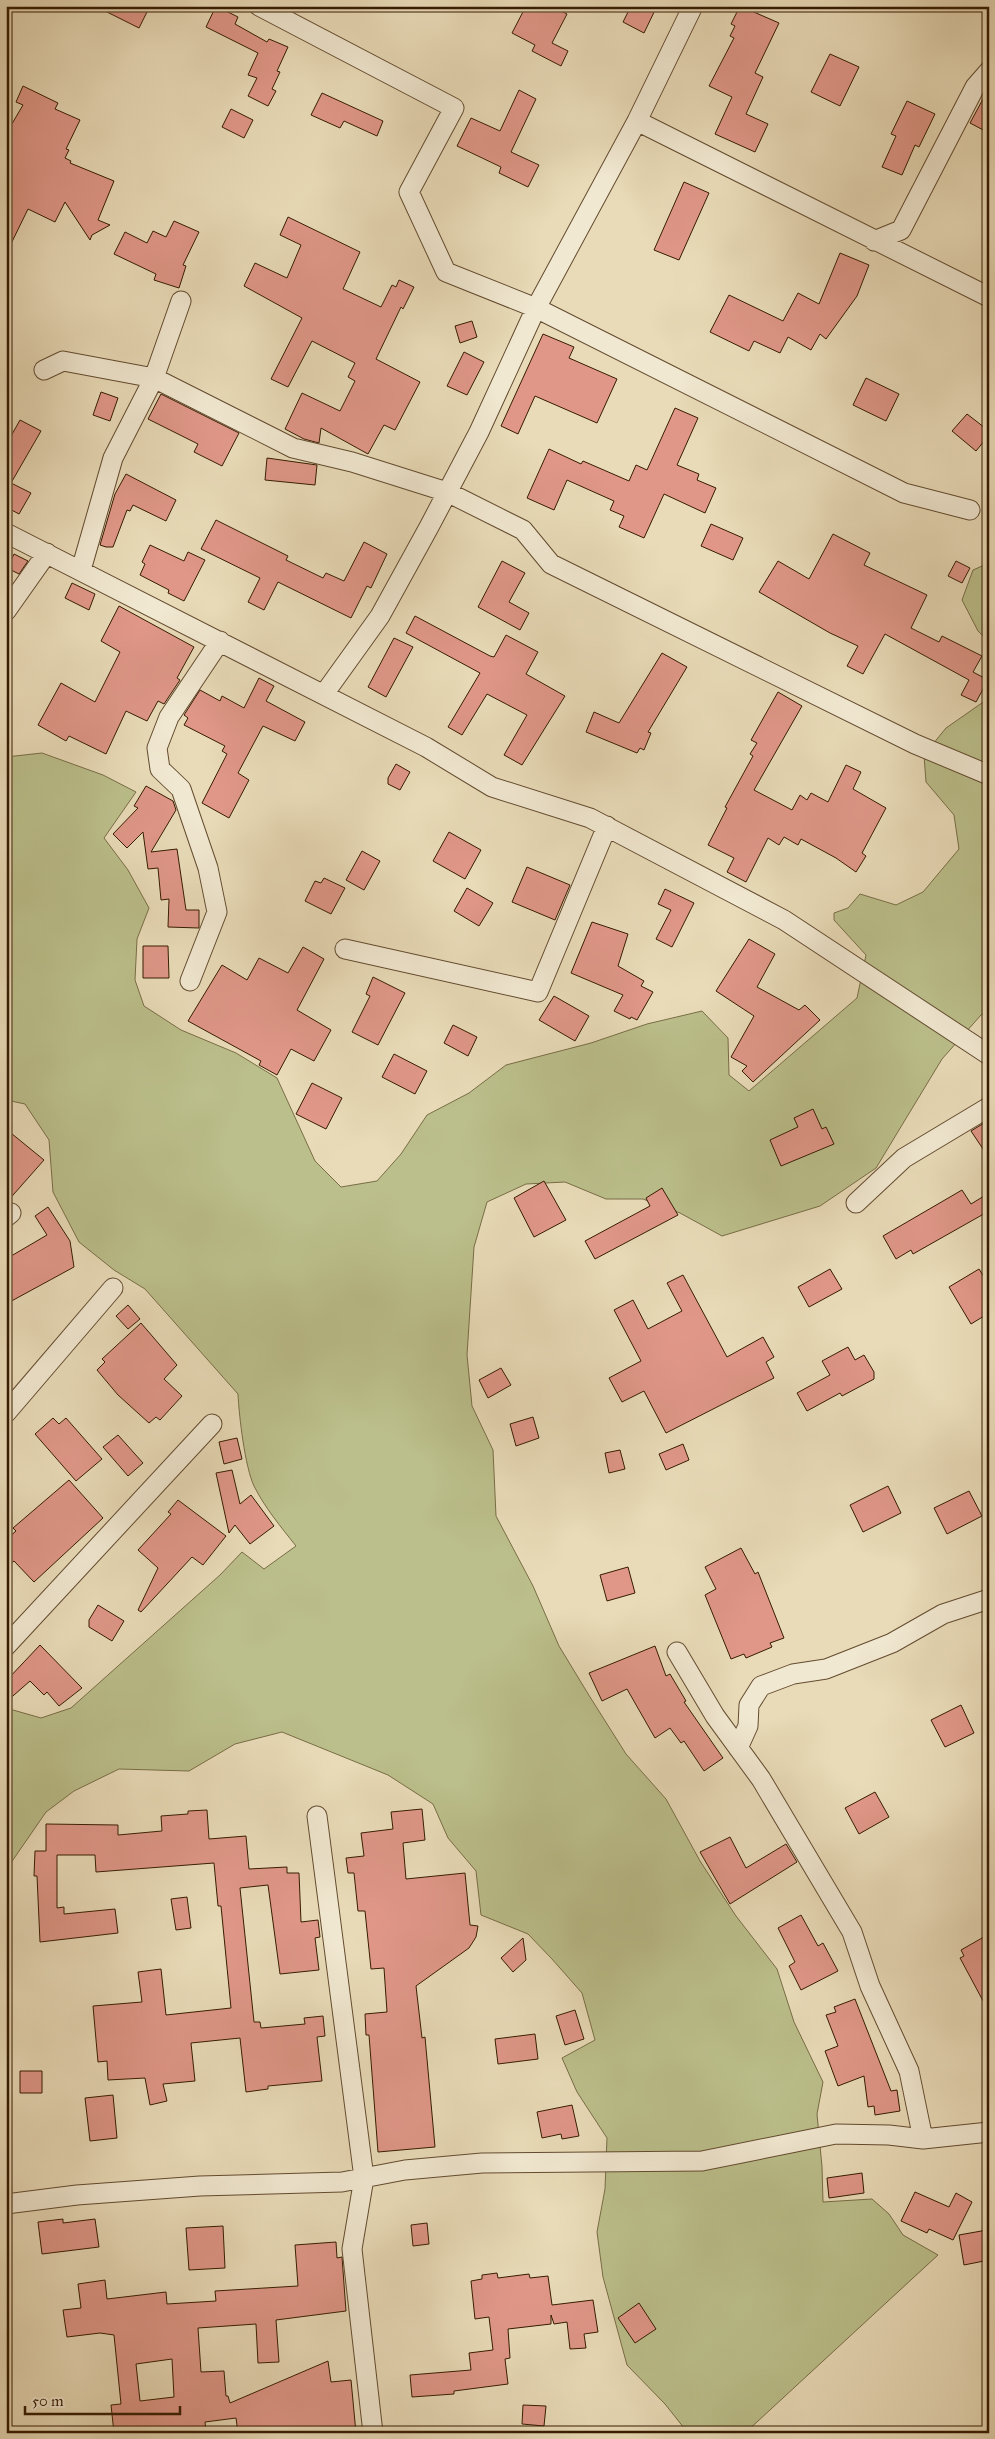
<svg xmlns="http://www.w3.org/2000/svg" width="995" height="2439" font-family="'IM FELL Great Primer',serif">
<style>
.green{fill:#bbbf8b;stroke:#786d46}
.building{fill:#e09788;stroke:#361b01;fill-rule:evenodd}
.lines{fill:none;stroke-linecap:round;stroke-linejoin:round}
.minor-casing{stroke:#634b2f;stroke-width:21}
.minor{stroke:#f1e8d1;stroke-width:19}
</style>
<rect width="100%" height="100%" fill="#e9dbb8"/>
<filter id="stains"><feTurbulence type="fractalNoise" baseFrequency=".004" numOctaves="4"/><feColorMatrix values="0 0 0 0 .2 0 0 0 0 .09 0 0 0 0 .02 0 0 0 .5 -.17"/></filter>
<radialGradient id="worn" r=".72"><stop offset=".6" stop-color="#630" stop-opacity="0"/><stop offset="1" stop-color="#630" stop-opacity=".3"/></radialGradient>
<path class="green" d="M989,563V642L978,631L962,600L973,570Z
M989,698V1011L981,1015L942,1059L876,1168L820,1206L722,1236L680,1213L643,1199H606L565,1182L526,1184L487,1202L474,1247L467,1355L472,1406L493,1450L496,1516L533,1586L559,1646L590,1697L626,1754L666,1799L700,1861L736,1916L777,1969L794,2022L823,2082L817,2114L822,2167L823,2202L872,2199L889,2214L903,2235L938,2255L745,2433H688L665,2404L627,2365L603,2277L597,2232L605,2189L607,2138L577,2092L562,2058L595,2040L582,1993L552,1959L528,1934L481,1915L476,1871L448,1838L433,1804L388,1775L282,1732L235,1744L189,1771L119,1769L74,1791L46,1812L6,1870V1708L41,1718L71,1708L220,1575L242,1552L264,1569L296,1546C281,1527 265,1508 254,1486C245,1467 239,1416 238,1394L145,1289L114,1270L79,1242L53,1192L49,1140L25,1104L6,1100V757L42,753L103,775L136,792L104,838L128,870L149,908L137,939L135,980L144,1006L181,1030L236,1053L277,1078L315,1161L341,1187L377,1181L401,1154L427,1115L469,1093L506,1065L591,1043L647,1024L702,1011L728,1038L729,1075L749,1091L857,998L866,955L834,920V913L848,908L860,894L896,905L923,892L959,849L954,815L926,782L924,755L946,728Z"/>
<path class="building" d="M95,6H150L139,28Z
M216,6L238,17L235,24L267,42L269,39L288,47L277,71L280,72L272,89L276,91L268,106L248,96L257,78L248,75L258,53L206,27Z
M526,6H551L567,14L552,43L568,51L561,66L532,51L535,45L512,33Z
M631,6H657L644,33L623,22Z
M740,6L779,23L755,73L763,77L746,114L768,124L755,152L715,134L732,97L709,86L734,38L730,36L735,26L731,24Z
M830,54L859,67L840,106L811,92Z
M23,86L58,103L55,109L80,120L66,149L69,150L65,158L71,161L70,163L114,181L98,220L110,225L92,235L90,240L65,202L55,222L28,209L6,254V134L23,105L16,102Z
M989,88V133L970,123Z
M519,90L536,99L511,152L539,165L528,187L499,173L501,167L457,146L471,118L500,131Z
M322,93L383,121L377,136L344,121L340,128L311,115Z
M907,101L935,114L919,147L915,145L902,175L882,167L896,136L891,134Z
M231,109L253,120L244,138L222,127Z
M684,182L709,193L679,260L654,250Z
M288,217L360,252L343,289L381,307L392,285L396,287L399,280L414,287L403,309L401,307L376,359L420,382L395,430L384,425L368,454L321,428L319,443L304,439L285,429L302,393L340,411L355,381L348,377L355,363L312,341L288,387L271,379L302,318L244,286L255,263L287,278L301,245L280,235Z
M174,221L199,232L183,265L186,266L179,288L154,280L156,274L114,254L125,232L147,243L153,231L166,237Z
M840,253L869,265L857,296L826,339L820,334L811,350L788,337L780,353L754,341L749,351L710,332L729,295L783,321L798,293L819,304Z
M472,321L477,337L460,343L455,326Z
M543,334L574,347L569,358L617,379L597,423L535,396L518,434L501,426Z
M464,352L484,362L467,395L447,386Z
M866,378L899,394L886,421L853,405Z
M101,392L118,398L110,421L93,415Z
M161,394L239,433L222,466L194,452L198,444L148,419Z
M675,408L698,418L677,465L699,474L697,480L716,488L705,513L664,494L644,538L619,527L624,516L610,510L614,501L567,480L554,510L527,498L549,449L581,464L583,461L629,481L636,465L647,470Z
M967,414L989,431V435L976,451L952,431Z
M20,420L41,431L11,483L31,493L19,514L6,507V445Z
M267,458L317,465L315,485L265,480Z
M126,474L176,500L166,521L133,505L130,511L127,510L113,547H106L100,545L115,494Z
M216,520L288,556L286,560L323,578L326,573L344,581L364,542L387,554L371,588L367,586L351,618L278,582L264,610L248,602L260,578L201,549Z
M711,524L743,538L733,560L701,546Z
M833,534L870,553L864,565L927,595L911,628L939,642L942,636L982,656L973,672L988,680L976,702L961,695L969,680L885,634L863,674L847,666L858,646L830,633L759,592L778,561L809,579Z
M150,545L184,561L188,552L205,560L184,601L168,593L169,590L140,575L145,564L142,562Z
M14,554L28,561L19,574L7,568Z
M502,561L525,573L509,602L529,613L520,630L478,607Z
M956,561L970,568L962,583L948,576Z
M72,583L95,594L89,610L65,598Z
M119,606L194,647L177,678L180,680L164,704L158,701L147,721L126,711L106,754L69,736L66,741L38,725L61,683L95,702L120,652L101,641Z
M415,616L490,656L494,657L506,635L538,652L526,674L565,696L522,765L504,755L527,715L487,694L462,735L448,727L480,673L406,633Z
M394,638L413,647L386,697L368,687Z
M662,653L687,667L648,732L651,733L644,750L640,748L637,753L586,732L594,712L619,723Z
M259,678L274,686L266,701L305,722L295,741L263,726L238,773L249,780L229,818L202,803L227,754L222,751L225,746L184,725L188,718L184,715L200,690L220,701L222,696L244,708Z
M778,692L802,706L754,790L792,810L800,795L807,800L811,793L828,802L846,765L861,772L853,789L886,808L862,853L866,856L856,872L836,858L801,839L798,845L784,837L779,845L768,838L746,882L727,872L734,858L708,845L727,808L725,807L753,756L750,754L757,743L751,740Z
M396,764L410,772L400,790L388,784V778Z
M146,786L173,801L176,810L151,852L177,849L186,910H199V928L168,927L169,899L161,900L158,868L148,869L143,832L127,848L113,834L138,808L134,806Z
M449,832L481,850L465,879L433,861Z
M362,851L380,861L364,890L346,880Z
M527,867L570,885L555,920L512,902Z
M324,878L345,888L331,914L305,901L315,881L321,883Z
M467,888L493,903L479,926L454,911Z
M665,889L694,903L672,947L656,939L671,910L658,904Z
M592,922L628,934L618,966L644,981L641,986L653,992L637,1020L631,1017L630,1019L614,1011L623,995L571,973Z
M749,939L775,954L757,987L799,1010L805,1005L820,1020L753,1082L742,1071L747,1066L731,1057L754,1016L716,991Z
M143,946H168L169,978H143Z
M303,947L324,959L297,1010L331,1030L314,1061L291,1049L277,1075L259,1065L261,1061L188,1021L222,965L247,980L259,958L288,973Z
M373,977L405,993L378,1045L352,1032L370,996L366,994Z
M554,996L589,1016L575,1041L539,1020Z
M453,1025L477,1037L468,1056L444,1043Z
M394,1054L427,1071L415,1094L382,1077Z
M312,1083L342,1098L326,1129L296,1114Z
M813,1109L822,1129L826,1127L834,1144L781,1166L770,1140L798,1127L794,1118Z
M989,1120V1158L971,1131Z
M6,1129L44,1160L6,1203Z
M544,1181L566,1220L534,1237L514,1198Z
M662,1188L678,1215L595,1259L585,1241L650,1206L646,1198Z
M962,1190L971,1204L989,1193V1211L913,1254L911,1250L896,1259L883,1236Z
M48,1207L70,1241L74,1267L6,1304V1259L47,1235L35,1216Z
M830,1269L842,1289L809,1307L798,1287Z
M979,1269L989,1285V1313L971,1324L949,1287Z
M683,1275L727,1357L763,1337L774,1357L766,1362L774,1378L666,1433L644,1391L622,1402L609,1378L641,1361L614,1310L633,1300L648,1329L682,1311L667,1283Z
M128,1305L140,1319L128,1329L116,1316Z
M141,1323L177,1365L164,1379L182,1396L160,1420L156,1417L149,1423L118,1395L97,1370L105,1362L102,1359Z
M848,1347L855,1360L864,1355L874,1372V1379L842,1396L840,1393L807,1411L797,1393L830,1375L822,1361Z
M501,1368L511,1385L488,1398L479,1380Z
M533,1417L539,1438L516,1446L510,1424Z
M53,1418L59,1424L66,1418L102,1459L76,1481L35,1434Z
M118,1435L143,1463L128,1476L103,1447Z
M237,1438L242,1459L224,1464L219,1442Z
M683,1444L689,1460L666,1470L659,1454Z
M620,1450L625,1469L609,1473L605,1453Z
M232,1470L240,1504L251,1495L274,1526L250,1544L235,1525L229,1533L216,1473Z
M69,1480L103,1518L34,1582L14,1561L6,1568V1540L16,1531L13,1528Z
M888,1486L901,1513L863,1532L850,1505Z
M969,1491L982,1516L947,1534L934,1508Z
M178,1500L226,1536L203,1565L192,1557L141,1612L138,1610L158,1568L138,1550L171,1514L168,1512Z
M741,1548L755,1574L758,1572L784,1638L770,1643L772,1647L746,1658L744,1654L731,1659L705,1595L716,1589L705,1567Z
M628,1567L635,1593L607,1601L600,1575Z
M98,1605L124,1621L112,1641L89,1627V1620Z
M40,1645L82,1688L59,1706L47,1692L44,1695L30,1681L6,1702V1681Z
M655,1646L666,1676L670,1674L686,1701L684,1702L723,1758L704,1771L684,1741L681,1743L670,1728L655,1738L627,1689L602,1701L589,1673Z
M961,1705L974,1733L945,1747L931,1720Z
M875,1792L889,1817L859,1834L845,1808Z
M422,1809L425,1840L403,1843L406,1879L465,1873L470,1925L478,1926L476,1937L469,1948L416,1986L422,2038L425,2037L435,2147L378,2152L369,2035H366L365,2014L387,2012L384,1968L371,1969L365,1911H358L354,1873H348L346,1858L364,1856L361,1833L393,1829L391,1812Z
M207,1810L209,1839L246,1836L249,1869L287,1867V1873H299L301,1922L318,1920L320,1937L315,1938L319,1970L280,1974L268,1885L240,1888L254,2022H260L261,2028L305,2024L304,2018L323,2016L325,2036L317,2037L322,2081L268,2086V2089L246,2092L240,2038L191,2043L195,2081L163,2084L167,2101L150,2105L145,2078L108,2080L107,2061L98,2062L93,2006L142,2002L138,1972L161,1969L166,2015L231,2008L221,1906H218L214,1863L96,1872L95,1855H57V1908L64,1907V1914L115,1909L118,1933L40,1942L37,1876H34L35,1851H46V1824L118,1825V1835L162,1831L161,1816L188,1814V1811Z
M730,1837L746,1868L786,1844L797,1862L730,1904L700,1852Z
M187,1897L191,1928L176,1930L171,1899Z
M801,1915L818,1946L823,1943L838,1971L801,1990L789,1966L795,1962L778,1928Z
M989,1934V2012L960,1958L964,1956L961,1950Z
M523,1938L526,1960L513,1972L501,1958Z
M855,1999L891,2091L897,2090L900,2111L875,2115L874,2106L868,2107L864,2076L838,2086L825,2051L838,2046L826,2015L836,2012L834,2007Z
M575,2010L584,2039L565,2045L556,2016Z
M535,2034L538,2059L498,2064L495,2039Z
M20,2071H42V2093H20Z
M113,2095L117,2138L90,2141L85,2098Z
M572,2105L579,2136L562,2139L561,2134L542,2138L537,2112Z
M862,2173L864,2193L829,2198L827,2178Z
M915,2192L949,2207L956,2193L972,2202L953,2240L929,2229L927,2233L901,2221Z
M63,2219V2223L95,2219L99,2247L42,2254L38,2222Z
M427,2223L429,2244L413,2246L411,2225Z
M223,2226L225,2268L189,2270L186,2228Z
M987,2230L989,2260L964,2265L959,2235Z
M336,2242L337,2258L342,2257L346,2311L276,2320L279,2362L258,2363L256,2324L198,2328L201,2372L224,2371L226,2396H228L230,2403L328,2361L331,2382L351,2380L356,2433H238L236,2418L205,2422L206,2433H114L111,2405L121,2404L114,2335L100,2333L67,2337L63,2310L81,2308L78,2284L105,2280L107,2299L166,2292L167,2304L216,2301L215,2291L298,2286L295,2245ZM172,2359L174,2397L140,2401L136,2364Z
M497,2273L498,2278L529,2274L530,2278L548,2276L552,2305L593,2300L598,2332L584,2334L586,2348L570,2349L567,2322L554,2324L551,2315V2324L508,2329L510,2358L505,2359L508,2384L454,2391V2394L412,2397L410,2375L471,2370L469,2353L493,2350L489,2317L475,2319L471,2281L482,2279V2275Z
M639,2303L656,2329L635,2343L618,2318Z
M523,2405L546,2406L544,2426L522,2424Z"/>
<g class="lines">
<defs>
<path id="minor" d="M259,6L454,108L409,192L446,272L536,308L904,493L970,510
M637,121L989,297
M874,241L901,230L975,87L989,71
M44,370L63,361L154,378L293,448L352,462L447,492L523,530L551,564L915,744L989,775
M6,533L426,747L492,787L590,818L784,920L989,1055
M81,570L113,458L154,378L181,301
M6,611L47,553
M324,694L380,616L429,527L479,432L536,308L637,121L693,6
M345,949L538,992L607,826
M190,981L217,912L208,868L181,789L160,769L157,748L169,717L220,641
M856,1203L904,1158L989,1107
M6,1217L11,1213
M6,1413L113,1288
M6,1646L212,1424
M677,1652L715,1716L761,1779L852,1932L870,1986L909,2071L923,2139
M738,1748L748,1726L749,1705L761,1686L793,1674L826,1669L892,1643L943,1614L989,1599
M317,1816L364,2178L352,2249L373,2433
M6,2204L77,2195L200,2186L342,2182L405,2170L482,2163L702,2161L836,2134L889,2135L923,2139L989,2132"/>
</defs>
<use href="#minor" class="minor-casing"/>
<use href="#minor" class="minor"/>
</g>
<rect width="995" height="2439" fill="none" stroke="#e9dbb8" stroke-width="25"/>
<rect x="8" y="8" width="980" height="2424" fill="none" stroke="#361b01" stroke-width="2.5"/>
<rect x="12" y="12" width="970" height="2414" fill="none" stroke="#361b01"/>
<path d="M25 2406v8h155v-8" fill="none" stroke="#361b01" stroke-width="2.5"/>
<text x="32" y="2406" font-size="15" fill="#361b01" stroke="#f1e8d1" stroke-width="4" paint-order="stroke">50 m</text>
<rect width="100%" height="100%" filter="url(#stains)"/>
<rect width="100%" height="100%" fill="url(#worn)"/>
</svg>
